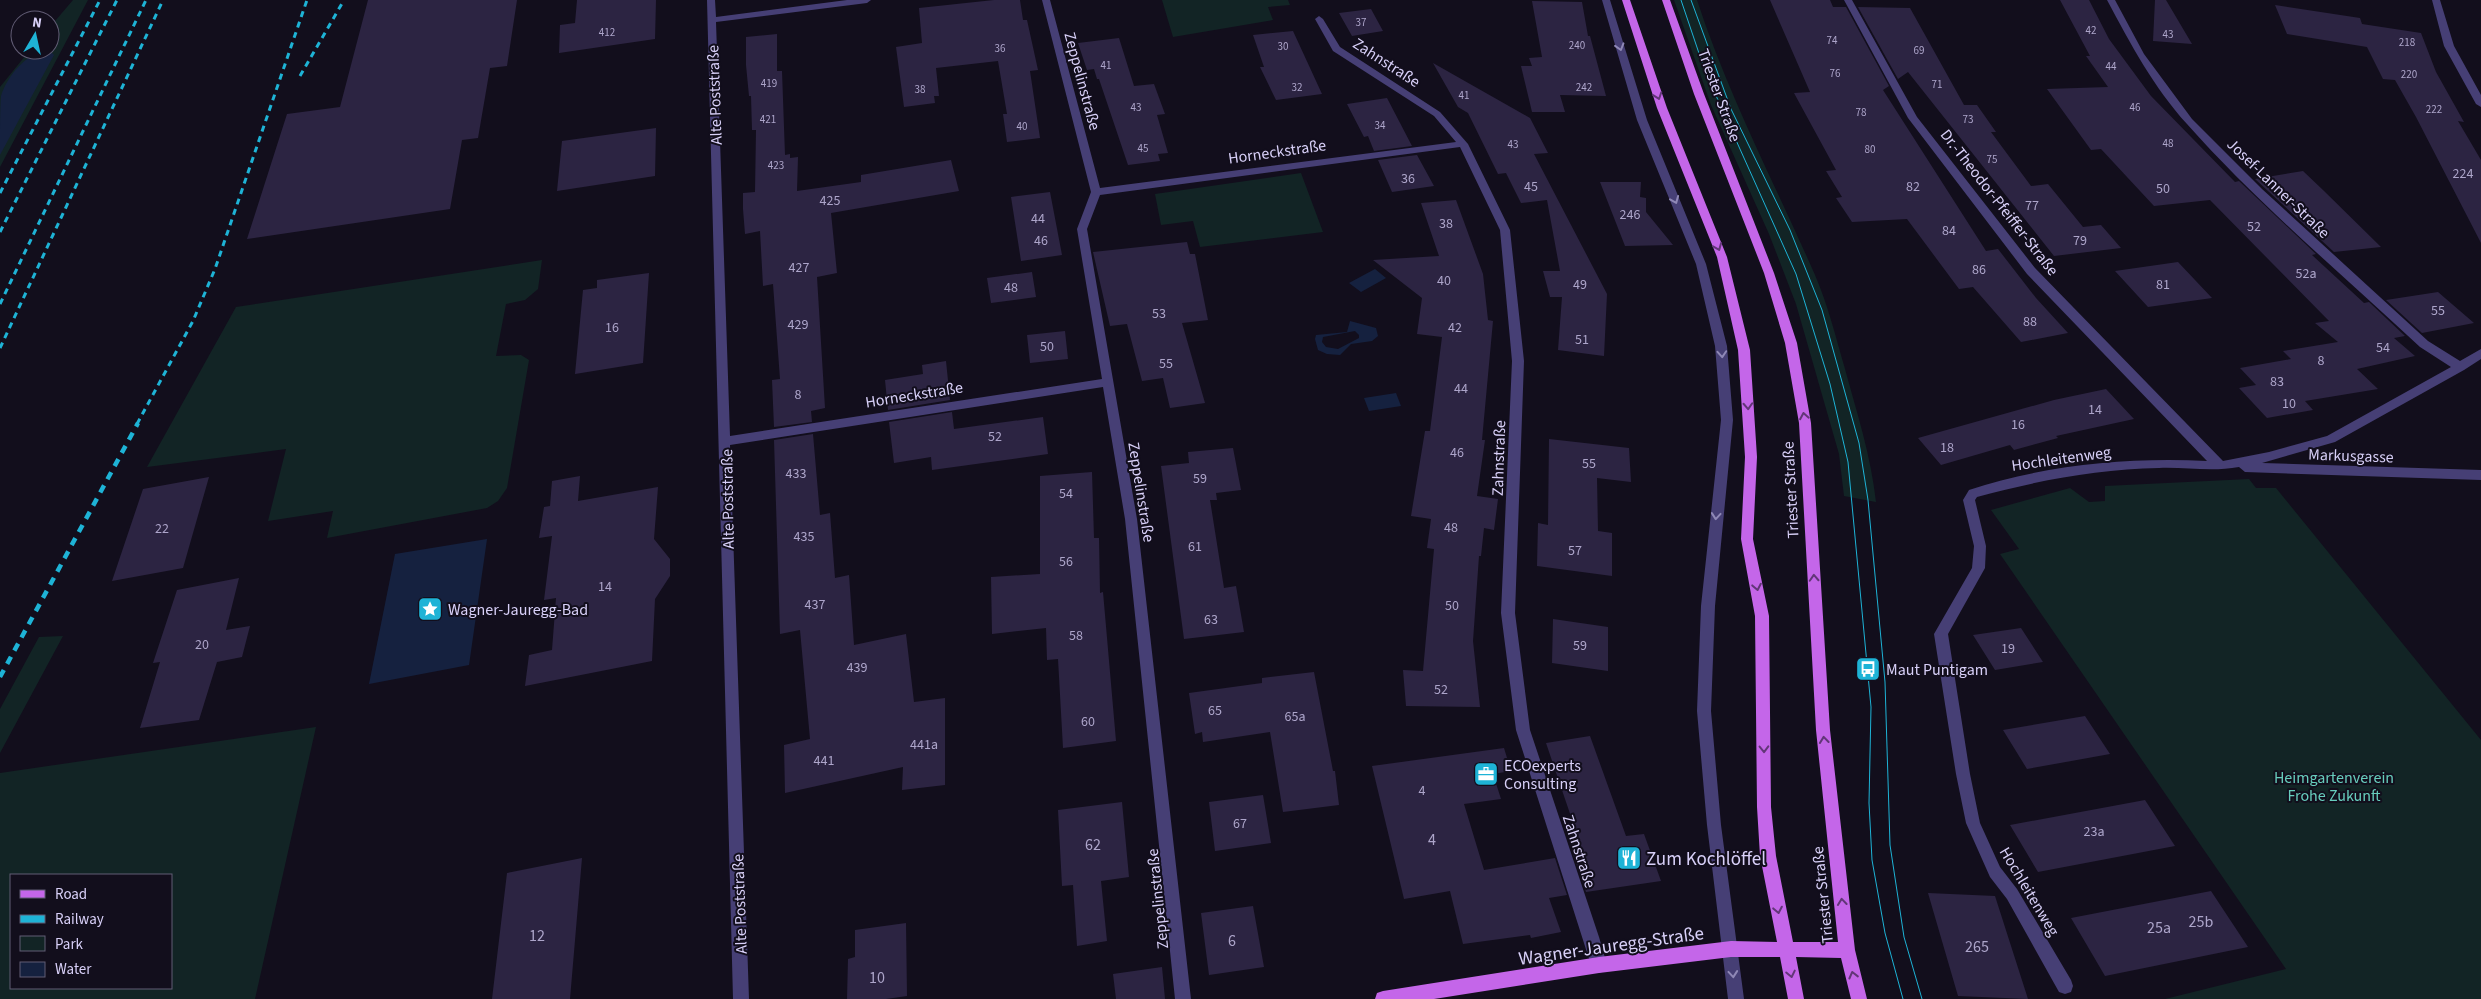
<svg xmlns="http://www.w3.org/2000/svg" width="2481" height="999" font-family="'Source Sans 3',sans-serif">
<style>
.green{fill:#122425;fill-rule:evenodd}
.water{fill:#15213f;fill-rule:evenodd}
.building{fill:#2c2442}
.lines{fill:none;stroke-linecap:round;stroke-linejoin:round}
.minor{fill:#463f75;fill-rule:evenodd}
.major{fill:#c466e9;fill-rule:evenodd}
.tram{stroke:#1eb3d6;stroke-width:1}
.rail-far1{stroke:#1eb3d6;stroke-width:3;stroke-dasharray:6 5;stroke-linecap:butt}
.rail{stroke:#1eb3d6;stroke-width:4.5;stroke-dasharray:8 7;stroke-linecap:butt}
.oneway{stroke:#8f88b6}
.oneway2{stroke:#623678}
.labels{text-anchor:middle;stroke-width:4;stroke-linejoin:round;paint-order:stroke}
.far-number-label{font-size:11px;fill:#ada5ca}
.number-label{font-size:14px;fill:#ada5ca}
.street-label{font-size:16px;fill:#d8d0f8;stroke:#120e1c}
.poi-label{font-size:16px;fill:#d8d0f8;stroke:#120e1c;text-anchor:start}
.park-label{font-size:16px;fill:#67cdbd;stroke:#120e1c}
.near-number-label{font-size:16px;fill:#ada5ca}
.near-poi-label{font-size:19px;fill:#d8d0f8;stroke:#120e1c;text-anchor:start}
.near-street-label{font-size:19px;fill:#d8d0f8;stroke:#120e1c}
</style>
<rect width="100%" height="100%" fill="#120e1c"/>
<path class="green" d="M73,0H88L0,167V87L30,50H50V27Z
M1162,0H1288L1290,5L1268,7L1273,20L1173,37Z
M1674,0H1697C1728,95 1775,184 1815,275C1828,305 1836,338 1845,369C1857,413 1871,456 1876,502L1844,496L1839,454L1796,304L1769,234L1711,105Z
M1301,173L1323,232L1200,247L1193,221L1161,225L1155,194Z
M542,260L538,289L525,300L506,304L496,356L521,355L529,360L507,488L498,501L487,508L327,538L333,511L268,521L286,449L147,467L236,307Z
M2249,479L2256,488H2276L2481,740V999H2165L2286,969L2000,554L2019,549L1991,510L2070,488L2089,502L2105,501V486Z
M63,636L0,753V709L39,637Z
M316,727L255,999H0V773ZM11,875H171V988H11Z"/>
<path class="water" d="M50,51L54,55L0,155C0,142 0,107 1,96C7,76 28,50 50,51Z
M1375,269L1386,278L1361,292L1349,283Z
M1350,321L1376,328L1378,336L1372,341L1351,344L1340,355L1327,354L1318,350L1315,339L1316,335L1347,332ZM1355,331L1359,335V338L1338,349L1326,347L1322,342L1323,337Z
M1396,393L1401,406L1369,411L1364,398Z
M487,539L469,665L369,684L395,554Z"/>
<path class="building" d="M368,0H517L507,66L490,68L478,138L462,140L450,209L247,239L287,114L340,107Z
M577,0H656L655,39L559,53L560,25L575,23Z
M994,0H1020L1023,20H1027L1038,70L1030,71L1040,138L1007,142L1003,114H1007L998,61L936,68L939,96H934L935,103L904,107L896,47L922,43L919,8Z
M1770,0H1830L1833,7H1846L1889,86L1883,90L1986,251L1998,249L2036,298L2068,333L2021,342L1973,287L1959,289L1907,219L1852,222L1836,198L1842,197L1826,171L1836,170L1794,93L1810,92Z
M2060,0H2089L2109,39L2151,96L2235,182L2239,181L2316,254L2312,255L2364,303L2369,302L2405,336L2394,338L2415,356L2357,369L2378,389L2305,401L2313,410L2267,418L2239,388L2256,385L2240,368L2291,359L2283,351L2338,342L2315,323L2329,321L2210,200L2154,206L2101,149L2091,150L2047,89L2108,87L2086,56H2090Z
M2155,0H2166L2192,44L2153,41Z
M1532,1L1582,2L1588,36H1590L1606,96L1560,95L1565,112H1532L1521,66H1532L1529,58L1542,57Z
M2275,5L2360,18L2362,24L2421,33L2436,72L2464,122L2458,121L2481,160V243L2416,117L2395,80L2383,79L2367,47L2287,34Z
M1858,7L1910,8L1964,105H1977L1996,132H1991L2031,186L2048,184L2083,227L2101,225L2121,248L2054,256L1908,72L1898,79Z
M1371,9L1383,31L1352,36L1339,13Z
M1293,31L1322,94L1276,100L1260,67H1264L1253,35Z
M777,34V71H782L785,155L790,154V158L798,157L797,191L861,182V175L951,160L959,191L831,213L837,273L817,277L825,408L811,411L812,422L774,427L772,380L780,379L773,284L763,286L760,231L745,234L743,209V193L755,192L756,130H752L751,96H749L746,65V37Z
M1119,38L1134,86L1154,84L1165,114L1157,115L1168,153L1158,154L1160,161L1128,165L1099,79H1097L1094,69L1087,70L1078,43Z
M1433,63L1530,118L1548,153L1534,154L1607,294L1604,356L1558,350L1562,297H1550L1543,271H1560L1547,200L1521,203L1506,173L1498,174L1468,113L1458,107Z
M1387,98L1412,146L1374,151L1368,136L1364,137L1347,104Z
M656,128L655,176L557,191L562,141Z
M1417,155L1434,186L1392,192L1378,160Z
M2303,171L2323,190L2381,247L2334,252L2255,179Z
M1600,182H1641L1640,197L1646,198V212L1673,245L1625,246Z
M1050,192L1062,255L1021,261L1011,197Z
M1456,200L1483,274L1488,320L1493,321L1482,440H1485L1477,496L1498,499L1494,530L1484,528L1481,556H1479L1473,641L1480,707L1406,706L1403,670L1423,671L1434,549L1427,548L1431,519L1411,516L1425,431H1430L1442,337L1417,334L1422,298L1373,260L1439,256L1421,203Z
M1187,242L1190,254H1195L1208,320L1182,323L1205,403L1170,408L1163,378L1142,381L1127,324L1110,326L1093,252Z
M2178,262L2212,298L2148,307L2115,271Z
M1032,272L1036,297L991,303L987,278Z
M649,273L643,363L575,374L583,290L597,288V280Z
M2438,292L2474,323L2422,333L2386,300Z
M1065,331L1068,359L1030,363L1027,335Z
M946,361L950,400L888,410L885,380L923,374L922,365Z
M2106,389L2134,419L2056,436L2058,438L2014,450L2010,445L1941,465L1918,438L2054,400Z
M952,412L954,429L1043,417L1048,454L932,470L931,457L894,463L889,422Z
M813,434L820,515L830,513L835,578L849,575L854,645L906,634L914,702L945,698V785L902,790L903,767L785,793L784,745L810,739L800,630L780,634L774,440Z
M1549,439L1629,448L1631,482L1597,478L1598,531L1612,533V576L1537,566L1538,523L1548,525Z
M1233,448L1241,490L1216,493L1217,500H1210L1224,588L1236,586L1244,632L1184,639L1161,466L1189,463L1188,452Z
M1092,472L1094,538H1099L1100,593L1103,592L1116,741L1063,748L1058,659L1047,660L1046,628L992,634L991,577L1040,574V476Z
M580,476L578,501L658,487L654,539L670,559V576L655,599L652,661L525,686L529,655L552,650L556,598L544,600L552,536L539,538L544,507L550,506L552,481Z
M209,477L183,568L112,581L143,489Z
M239,578L226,630L250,626L242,657L217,662L199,720L140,728L160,662L153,663L177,590Z
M1553,619L1608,627V671L1552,663Z
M2021,628L2043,662L1995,670L1973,635Z
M1314,672L1333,771H1335L1339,805L1283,812L1270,732L1203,742L1202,732L1195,734L1189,693L1262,683V678Z
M2085,716L2110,754L2027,769L2003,730Z
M1590,736L1626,836L1644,834L1661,881L1586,892L1573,854L1583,852L1546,743Z
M1504,748L1511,771L1493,774L1501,799L1464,804L1484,870L1555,858L1567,895L1549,898L1561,932L1531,938L1530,935L1463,944L1450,891L1404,899L1372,766Z
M1263,795L1271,843L1215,851L1209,802Z
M2145,800L2175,846L2038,872L2010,825Z
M1122,802L1129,877L1101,881L1107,941L1077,946L1073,885L1062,886L1058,810Z
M582,858L570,999H492L507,873Z
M2211,891L2248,947L2105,976L2071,918Z
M1928,893L1995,896L2028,999L1958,996Z
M1253,906L1264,967L1209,975L1201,913Z
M906,923L907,996L886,999H847L848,959L855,957V930Z
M1162,967L1165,999H1116L1113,974Z"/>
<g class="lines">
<path class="minor" d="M707,0H715L716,17L847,0H871L867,3L716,22L730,436L1102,379L1077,229L1091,192L1042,0H1050L1100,188L1456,142L1434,116L1333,51L1315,19L1319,16L1323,19L1340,47L1440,112L1468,144L1510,230L1524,361L1515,613L1530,730L1599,937L1607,965L1605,971L1599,973L1593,971L1591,965L1516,730L1501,613L1512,361L1500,230L1460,147L1100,195L1087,229L1137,519L1191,999H1175L1125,519L1103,387L730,445L749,999H733Z
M1602,0H1610L1647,120L1706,264L1727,346L1733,420L1715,606L1711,711L1721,825L1744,999H1728L1707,825L1697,711L1701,606L1721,420L1715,346L1696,264L1637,120Z
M1844,0H1852L1917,117L2035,268L2223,461L2269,452L2327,436L2451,367L2420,347C2342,274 2258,204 2187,124C2154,88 2130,43 2107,0H2115L2144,54L2192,119L2262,189L2428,341L2460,361L2481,349V359L2464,370L2335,442L2262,463L2481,470V480L2245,472L2239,467C2212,472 2186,467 2159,468C2097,469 2036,481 1977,497L1975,500L1986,546L1985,568L1948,634L1970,774L1980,823L2000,867L2017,889L2071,980L2073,986L2071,992L2065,994L2059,992L2007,899L1990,877L1966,823L1956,774L1934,634L1972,568L1974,546L1963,500L1969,490C2045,465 2128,457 2207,461L2027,274L1908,118Z
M2432,0H2440L2454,46L2481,95V107L2476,104L2444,46Z"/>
<path class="major" d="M1622,0H1630L1667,108L1727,257L1750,350L1757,457L1753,539L1769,616L1771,807L1776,856L1793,942H1838L1816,730L1799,423L1785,343L1764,273L1694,94L1662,0H1670L1704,94L1774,273L1797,343L1811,423L1830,730L1855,950L1867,999H1851L1841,958L1796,957L1804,999H1788L1780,957H1731L1599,973L1434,999H1375L1377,993L1383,991L1599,957L1731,941L1777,942L1760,856L1757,807L1755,616L1741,539L1745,457L1738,350L1717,257L1657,108Z"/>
<path class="tram" d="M1681,0L1705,71L1796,274L1830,384L1848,462L1871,707L1869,803L1872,860L1885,933L1903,999
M1691,0L1731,109L1790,230L1822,310L1859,443L1868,500L1885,682L1890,845L1904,937L1922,999"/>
<path class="rail-far1" d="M300,76L344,0
M0,193L100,0
M0,232L117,0
M0,304L146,0
M0,348L163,0
M137,424L193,321L215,269L307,0"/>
<path class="rail" d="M0,677L138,423"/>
</g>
<defs><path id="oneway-chevron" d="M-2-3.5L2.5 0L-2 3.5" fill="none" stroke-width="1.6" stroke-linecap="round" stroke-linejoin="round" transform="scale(1.25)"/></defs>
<g class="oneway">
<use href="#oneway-chevron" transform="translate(1620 47) rotate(73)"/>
<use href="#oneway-chevron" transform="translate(1675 200) rotate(68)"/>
<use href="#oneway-chevron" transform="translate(1722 354) rotate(86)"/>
<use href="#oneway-chevron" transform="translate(1716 516) rotate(95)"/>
<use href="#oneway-chevron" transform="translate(1733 974) rotate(85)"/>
</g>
<g class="oneway2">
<use href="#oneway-chevron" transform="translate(1658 96) rotate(71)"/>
<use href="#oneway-chevron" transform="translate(1718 247) rotate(68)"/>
<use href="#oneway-chevron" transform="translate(1748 406) rotate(87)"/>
<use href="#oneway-chevron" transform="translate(1804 416) rotate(-100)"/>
<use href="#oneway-chevron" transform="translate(1814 578) rotate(-93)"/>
<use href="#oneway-chevron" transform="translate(1757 587) rotate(79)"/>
<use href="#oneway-chevron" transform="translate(1824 740) rotate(-96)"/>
<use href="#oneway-chevron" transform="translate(1764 749) rotate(89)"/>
<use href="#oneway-chevron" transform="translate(1842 902) rotate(-96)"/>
<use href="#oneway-chevron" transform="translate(1778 910) rotate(79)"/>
<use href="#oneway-chevron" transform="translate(1791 974) rotate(78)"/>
<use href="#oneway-chevron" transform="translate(1853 975) rotate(-104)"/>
</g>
<defs>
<symbol id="sight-square" viewBox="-11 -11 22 22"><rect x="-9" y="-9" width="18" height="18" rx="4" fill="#1eb3d6" stroke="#120e1c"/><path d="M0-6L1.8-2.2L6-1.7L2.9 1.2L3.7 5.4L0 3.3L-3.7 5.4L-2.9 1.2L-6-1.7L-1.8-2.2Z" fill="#fff"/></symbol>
<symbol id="bus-square" viewBox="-11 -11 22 22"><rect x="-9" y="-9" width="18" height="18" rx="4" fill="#1eb3d6" stroke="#120e1c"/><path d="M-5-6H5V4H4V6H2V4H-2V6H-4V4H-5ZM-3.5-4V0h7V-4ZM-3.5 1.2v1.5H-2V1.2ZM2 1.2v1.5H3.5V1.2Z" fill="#fff"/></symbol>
<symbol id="office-square" viewBox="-11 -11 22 22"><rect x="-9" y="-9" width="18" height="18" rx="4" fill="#1eb3d6" stroke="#120e1c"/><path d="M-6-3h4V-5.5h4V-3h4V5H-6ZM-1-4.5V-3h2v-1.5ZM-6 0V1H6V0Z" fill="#fff"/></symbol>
<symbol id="restaurant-square" viewBox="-11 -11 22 22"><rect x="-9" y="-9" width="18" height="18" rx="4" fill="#1eb3d6" stroke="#120e1c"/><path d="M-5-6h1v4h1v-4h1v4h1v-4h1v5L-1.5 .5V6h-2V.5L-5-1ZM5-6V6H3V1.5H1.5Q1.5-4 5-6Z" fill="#fff"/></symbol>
</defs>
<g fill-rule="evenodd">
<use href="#sight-square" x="416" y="595" width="28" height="28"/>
<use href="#bus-square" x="1854" y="655" width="28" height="28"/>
<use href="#office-square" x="1472" y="760" width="28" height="28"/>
<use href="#restaurant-square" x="1615" y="844" width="28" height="28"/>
</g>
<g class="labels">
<g class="far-number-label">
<text x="1361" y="26">37</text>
<text x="2091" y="34">42</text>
<text x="607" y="36">412</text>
<text x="2168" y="38">43</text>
<text x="1832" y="44">74</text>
<text x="2407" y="46">218</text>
<text x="1577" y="49">240</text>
<text x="1283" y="50">30</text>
<text x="1000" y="52">36</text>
<text x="1919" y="54">69</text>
<text x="1106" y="69">41</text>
<text x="2111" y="70">44</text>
<text x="1835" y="77">76</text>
<text x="2409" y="78">220</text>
<text x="769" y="87">419</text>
<text x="1937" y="88">71</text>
<text x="1297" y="91">32</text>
<text x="1584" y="91">242</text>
<text x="920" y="93">38</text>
<text x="1464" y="99">41</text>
<text x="1136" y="111">43</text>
<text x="2135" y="111">46</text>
<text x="2434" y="113">222</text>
<text x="1861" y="116">78</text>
<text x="768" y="123">421</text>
<text x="1968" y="123">73</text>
<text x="1380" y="129">34</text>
<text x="1022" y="130">40</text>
<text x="2168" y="147">48</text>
<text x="1513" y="148">43</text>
<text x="1143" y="152">45</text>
<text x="1870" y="153">80</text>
<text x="1992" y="163">75</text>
<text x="776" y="169">423</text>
</g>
<g class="number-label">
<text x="2463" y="178">224</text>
<text x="1408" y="183">36</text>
<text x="1531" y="191">45</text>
<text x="1913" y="191">82</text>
<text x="2163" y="193">50</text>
<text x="830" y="205">425</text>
<text x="2032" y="210">77</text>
<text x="1630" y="219">246</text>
<text x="1038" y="223">44</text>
<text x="1446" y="228">38</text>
<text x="2254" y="231">52</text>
<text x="1949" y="235">84</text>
<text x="1041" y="245">46</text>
<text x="2080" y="245">79</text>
<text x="799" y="272">427</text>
<text x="1979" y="274">86</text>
<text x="2306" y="278">52a</text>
<text x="1444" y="285">40</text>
<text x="1580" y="289">49</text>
<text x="2163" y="289">81</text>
<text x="1011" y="292">48</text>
<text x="2438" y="315">55</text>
<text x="1159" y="318">53</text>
<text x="2030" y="326">88</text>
<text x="798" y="329">429</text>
<text x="612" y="332">16</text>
<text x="1455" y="332">42</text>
<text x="1582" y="344">51</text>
<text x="1047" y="351">50</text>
<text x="2383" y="352">54</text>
<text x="2321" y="365">8</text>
<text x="1166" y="368">55</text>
<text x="2277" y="386">83</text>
<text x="1461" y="393">44</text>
<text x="798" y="399">8</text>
<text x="2289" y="408">10</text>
<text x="2095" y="414">14</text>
<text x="2018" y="429">16</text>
<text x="995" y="441">52</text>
<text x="1947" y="452">18</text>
<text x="1457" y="457">46</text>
<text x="1589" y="468">55</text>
<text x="796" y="478">433</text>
<text x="1200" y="483">59</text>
<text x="1066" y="498">54</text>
<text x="1451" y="532">48</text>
<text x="162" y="533">22</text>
<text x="804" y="541">435</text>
<text x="1195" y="551">61</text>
<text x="1575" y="555">57</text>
<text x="1066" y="566">56</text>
<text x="605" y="591">14</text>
<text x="815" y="609">437</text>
<text x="1452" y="610">50</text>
<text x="1211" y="624">63</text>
<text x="1076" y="640">58</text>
<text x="202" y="649">20</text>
<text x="1580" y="650">59</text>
<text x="2008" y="653">19</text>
<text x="857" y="672">439</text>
<text x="1441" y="694">52</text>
<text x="1215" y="715">65</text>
<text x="1295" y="721">65a</text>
<text x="1088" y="726">60</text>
<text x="924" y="749">441a</text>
<text x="824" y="765">441</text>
<text x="1422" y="795">4</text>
<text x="1240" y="828">67</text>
<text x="2094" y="836">23a</text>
</g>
<g class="street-label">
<text transform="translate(1387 62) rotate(33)" y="6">Zahnstraße</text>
<text transform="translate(1083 81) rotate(75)" y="6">Zeppelinstraße</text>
<text transform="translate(714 95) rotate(-92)" y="6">Alte Poststraße</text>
<text transform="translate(1720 95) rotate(70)" y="6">Triester Straße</text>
<text transform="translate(1277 151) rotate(-8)" y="6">Horneckstraße</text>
<text transform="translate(2279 188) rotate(44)" y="6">Josef-Lanner-Straße</text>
<text transform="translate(2000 202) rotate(52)" y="6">Dr.-Theodor-Pfeiffer-Straße</text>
<text transform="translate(914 394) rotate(-9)" y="6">Horneckstraße</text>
<text transform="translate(2351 455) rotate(2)" y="6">Markusgasse</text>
<text transform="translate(1498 458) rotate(-88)" y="6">Zahnstraße</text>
<text transform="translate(2061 458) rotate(-8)" y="6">Hochleitenweg</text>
<text transform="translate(1790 490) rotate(-93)" y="6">Triester Straße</text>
<text transform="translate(1142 492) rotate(81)" y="6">Zeppelinstraße</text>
<text transform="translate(727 499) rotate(-91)" y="6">Alte Poststraße</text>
<text transform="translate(1580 851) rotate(72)" y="6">Zahnstraße</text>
<text transform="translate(2030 891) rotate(59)" y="6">Hochleitenweg</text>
<text transform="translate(1822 895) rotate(-96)" y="6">Triester Straße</text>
<text transform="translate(1157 899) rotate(-96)" y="6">Zeppelinstraße</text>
<text transform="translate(739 904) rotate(-92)" y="6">Alte Poststraße</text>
</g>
<g class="poi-label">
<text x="448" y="615">Wagner-Jauregg-Bad</text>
<text x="1886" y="675">Maut Puntigam</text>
<text x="1504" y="771">ECOexperts<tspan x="1504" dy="18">Consulting</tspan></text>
</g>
<g class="park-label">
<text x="2334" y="783">Heimgartenverein<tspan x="2334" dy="18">Frohe Zukunft</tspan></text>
</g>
<g class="near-number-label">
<text x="1432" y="845">4</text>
<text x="1093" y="850">62</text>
<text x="2201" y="927">25b</text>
<text x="2159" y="933">25a</text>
<text x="537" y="941">12</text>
<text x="1232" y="946">6</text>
<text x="1977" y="952">265</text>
<text x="877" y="983">10</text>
</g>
<g class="near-poi-label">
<text x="1646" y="865">Zum Kochlöffel</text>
</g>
<g class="near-street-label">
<text transform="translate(1611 945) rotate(-8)" y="7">Wagner-Jauregg-Straße</text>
</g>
</g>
<rect x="10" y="874" width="162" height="115" fill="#120e1c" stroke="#615c74"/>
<rect x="20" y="890" width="25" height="8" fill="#c466e9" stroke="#615c74"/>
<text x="55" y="899" font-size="15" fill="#d8d0f8">Road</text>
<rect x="20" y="915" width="25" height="8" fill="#1eb3d6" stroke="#615c74"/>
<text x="55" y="924" font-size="15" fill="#d8d0f8">Railway</text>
<rect x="20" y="936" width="25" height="15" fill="#122425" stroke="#615c74"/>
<text x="55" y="949" font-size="15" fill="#d8d0f8">Park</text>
<rect x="20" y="962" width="25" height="15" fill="#15213f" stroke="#615c74"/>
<text x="55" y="974" font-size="15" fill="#d8d0f8">Water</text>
<g transform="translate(35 35) rotate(9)"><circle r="24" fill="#120e1c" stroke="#615c74"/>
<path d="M0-4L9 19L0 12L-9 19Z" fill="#1eb3d6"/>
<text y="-8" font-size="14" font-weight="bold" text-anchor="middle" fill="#d8d0f8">N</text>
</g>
</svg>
